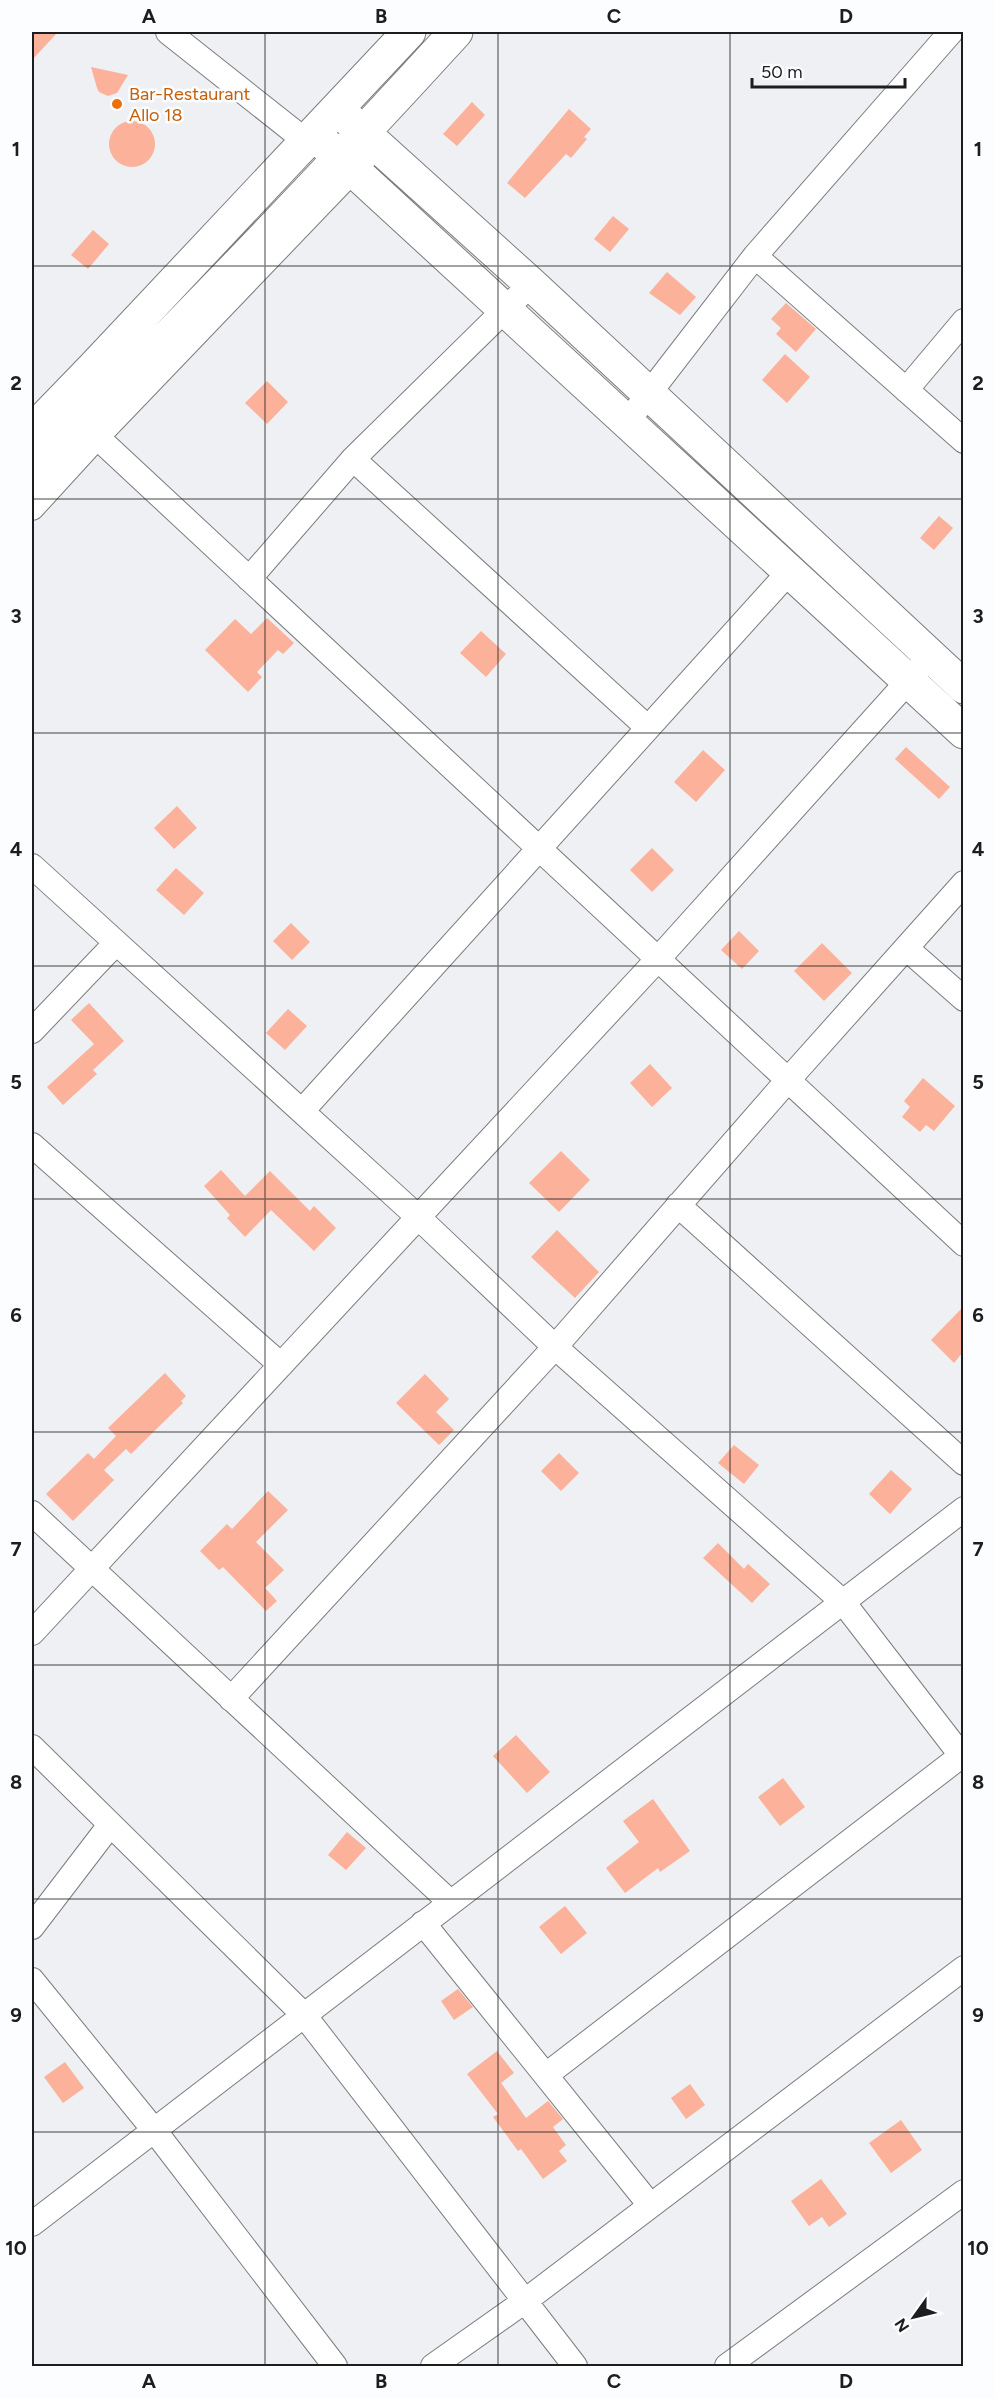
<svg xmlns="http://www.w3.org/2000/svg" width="995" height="2398" font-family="Figtree,sans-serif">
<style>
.building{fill:#fbb19a}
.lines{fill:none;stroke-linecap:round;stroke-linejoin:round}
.minor-casing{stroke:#7a7c7e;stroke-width:26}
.primary-casing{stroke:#7a7c7e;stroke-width:35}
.minor{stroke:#fff;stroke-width:24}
.primary{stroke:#fff;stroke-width:33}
.grid{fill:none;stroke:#1c1d1e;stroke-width:1.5;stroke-opacity:0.55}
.food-dot{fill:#e8710a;stroke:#fcfdff;stroke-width:2}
.labels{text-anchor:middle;stroke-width:5;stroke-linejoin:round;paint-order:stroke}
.food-label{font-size:18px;fill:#c56008;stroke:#fcfdff;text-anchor:start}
.neatline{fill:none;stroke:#1c1d1e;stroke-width:2}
.grid-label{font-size:20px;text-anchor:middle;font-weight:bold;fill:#1c1d1e}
</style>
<rect width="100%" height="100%" fill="#eef0f3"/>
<path class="building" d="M32,32H58L32,60Z
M91,67L128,75L117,93L108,96L99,92L97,88Z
M472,102L485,115L457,146L443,134Z
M569,109L591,129L584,137L587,139L571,158L566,154L525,198L507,183Z
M109 144a23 23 0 1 1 46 0a23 23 0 1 1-46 0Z
M613,216L629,229L610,252L594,239Z
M93,230L109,244L88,269L71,255Z
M667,272L696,297L680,315L649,293Z
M786,303L816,329L796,352L776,334L781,328L771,319Z
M785,354L810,377L787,403L762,380Z
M267,381L288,402L267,424L245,403Z
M939,516L953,528L934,550L920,538Z
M267,618L294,643L283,654L278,650L257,672L262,677L248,692L205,650L235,619L251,634Z
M481,631L506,654L486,677L460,653Z
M906,747L950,787L939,799L895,759Z
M703,750L725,770L696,802L674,782Z
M177,806L197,828L174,849L154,828Z
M652,848L674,870L652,892L630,870Z
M176,868L204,893L184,915L156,890Z
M291,923L310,942L292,960L273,941Z
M739,931L759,951L742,969L721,950Z
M822,943L852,973L824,1001L794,971Z
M89,1003L124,1041L93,1070L97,1074L63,1105L47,1087L94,1044L71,1020Z
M288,1009L307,1026L285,1050L266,1033Z
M650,1064L672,1088L652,1107L630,1083Z
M923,1078L955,1106L934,1131L926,1125L920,1132L902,1117L910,1107L904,1101Z
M561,1151L590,1180L559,1212L529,1183Z
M221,1170L245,1196L270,1171L310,1211L314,1206L336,1228L314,1251L271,1210L245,1237L227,1218L230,1215L204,1186Z
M557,1230L599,1272L575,1298L531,1257Z
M963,1307V1352L954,1363L931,1340Z
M165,1373L186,1396L181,1401L183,1403L131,1454L126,1449L104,1470L114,1480L73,1521L46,1494L88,1453L94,1459L116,1436L108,1428Z
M425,1374L449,1399L436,1412L454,1430L439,1445L396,1403Z
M734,1445L759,1465L744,1484L718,1463Z
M559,1453L579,1473L561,1491L541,1471Z
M891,1470L912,1489L890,1514L869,1494Z
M268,1491L288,1510L256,1542L284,1570L265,1588L277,1601L266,1611L223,1567L219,1570L200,1551L227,1524L232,1529Z
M718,1543L744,1569L748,1564L770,1584L752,1603L703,1558Z
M516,1735L550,1772L527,1793L493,1756Z
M783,1778L805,1807L780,1826L758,1797Z
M653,1799L690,1851L660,1872L658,1868L625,1893L606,1868L639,1842L623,1821Z
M347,1832L366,1848L346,1870L328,1855Z
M565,1906L587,1933L561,1954L539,1927Z
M458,1989L473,2007L454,2020L441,2001Z
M497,2051L514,2073L501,2083L526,2118L548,2101L563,2119L553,2127L566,2145L559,2151L567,2161L543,2179L521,2149L518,2151L493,2117L498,2114L467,2074Z
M65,2062L84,2088L63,2103L44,2077Z
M690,2084L705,2105L686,2119L671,2098Z
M901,2120L922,2150L891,2173L869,2143Z
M821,2179L847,2214L829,2227L822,2217L809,2226L791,2201Z"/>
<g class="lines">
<defs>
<path id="minor" d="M168,32L307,142
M755,256L964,441
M906,390L964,321
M627,422L755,256L951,32
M97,437L964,1244
M353,459L647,727
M32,508L97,437L377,145
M249,579L353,459L531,284
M32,866L418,1217L555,1347L843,1602L964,1759
M906,948L964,999
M32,1031L116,943
M302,1111L789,572
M32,1145L281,1365
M678,1205L964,1463
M32,1513L450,1902
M32,1633L658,959L919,669
M231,1699L555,1347L788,1080L964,883
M32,1747L304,2015L575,2366
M423,1923L650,2205
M32,1927L110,1825
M32,1980L154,2130L335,2366
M546,2075L961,1756
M32,2224L964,1509
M433,2366L525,2301L964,1968
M727,2366L964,2192"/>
<path id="primary" d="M337,109L531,284L964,687
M314,134L964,732
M32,431L93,368L409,32
M32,473C177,330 319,182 456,32"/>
</defs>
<use href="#minor" class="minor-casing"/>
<use href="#primary" class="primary-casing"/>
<use href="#minor" class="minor"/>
<use href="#primary" class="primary"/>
</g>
<path class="grid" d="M265,32V2366M498,32V2366M730,32V2366M32,266H964M32,499H964M32,733H964M32,966H964M32,1199H964M32,1432H964M32,1665H964M32,1899H964M32,2132H964"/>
<circle class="food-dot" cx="117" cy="104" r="6"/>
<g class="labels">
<g class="food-label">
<text x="129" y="100">Bar-Restaurant<tspan x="129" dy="21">Allo 18</tspan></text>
</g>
</g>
<rect width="995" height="2398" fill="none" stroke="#fcfdff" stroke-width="66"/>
<g transform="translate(914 2317) rotate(236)" stroke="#fcfdff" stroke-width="4.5" paint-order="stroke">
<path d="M0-4.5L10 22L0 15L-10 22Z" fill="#1c1d1e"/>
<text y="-9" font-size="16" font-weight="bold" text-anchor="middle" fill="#1c1d1e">N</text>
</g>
<path d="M752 78v9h153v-9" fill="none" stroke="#1c1d1e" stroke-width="3"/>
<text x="761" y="78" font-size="18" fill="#1c1d1e" stroke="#fcfdff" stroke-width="4.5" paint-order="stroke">50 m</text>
<rect x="33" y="33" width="929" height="2332" class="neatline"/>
<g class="grid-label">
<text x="149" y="23">A</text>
<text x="381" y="23">B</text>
<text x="614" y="23">C</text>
<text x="846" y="23">D</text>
<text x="16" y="156">1</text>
<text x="978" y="156">1</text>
<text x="16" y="390">2</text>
<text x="978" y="390">2</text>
<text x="16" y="623">3</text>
<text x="978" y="623">3</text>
<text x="16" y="856">4</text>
<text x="978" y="856">4</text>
<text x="16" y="1089">5</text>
<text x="978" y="1089">5</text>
<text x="16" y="1322">6</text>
<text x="978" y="1322">6</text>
<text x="16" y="1556">7</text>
<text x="978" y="1556">7</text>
<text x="16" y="1789">8</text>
<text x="978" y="1789">8</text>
<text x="16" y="2022">9</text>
<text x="978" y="2022">9</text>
<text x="16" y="2255">10</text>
<text x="978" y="2255">10</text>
<text x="149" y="2388">A</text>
<text x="381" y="2388">B</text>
<text x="614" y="2388">C</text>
<text x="846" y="2388">D</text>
</g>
</svg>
